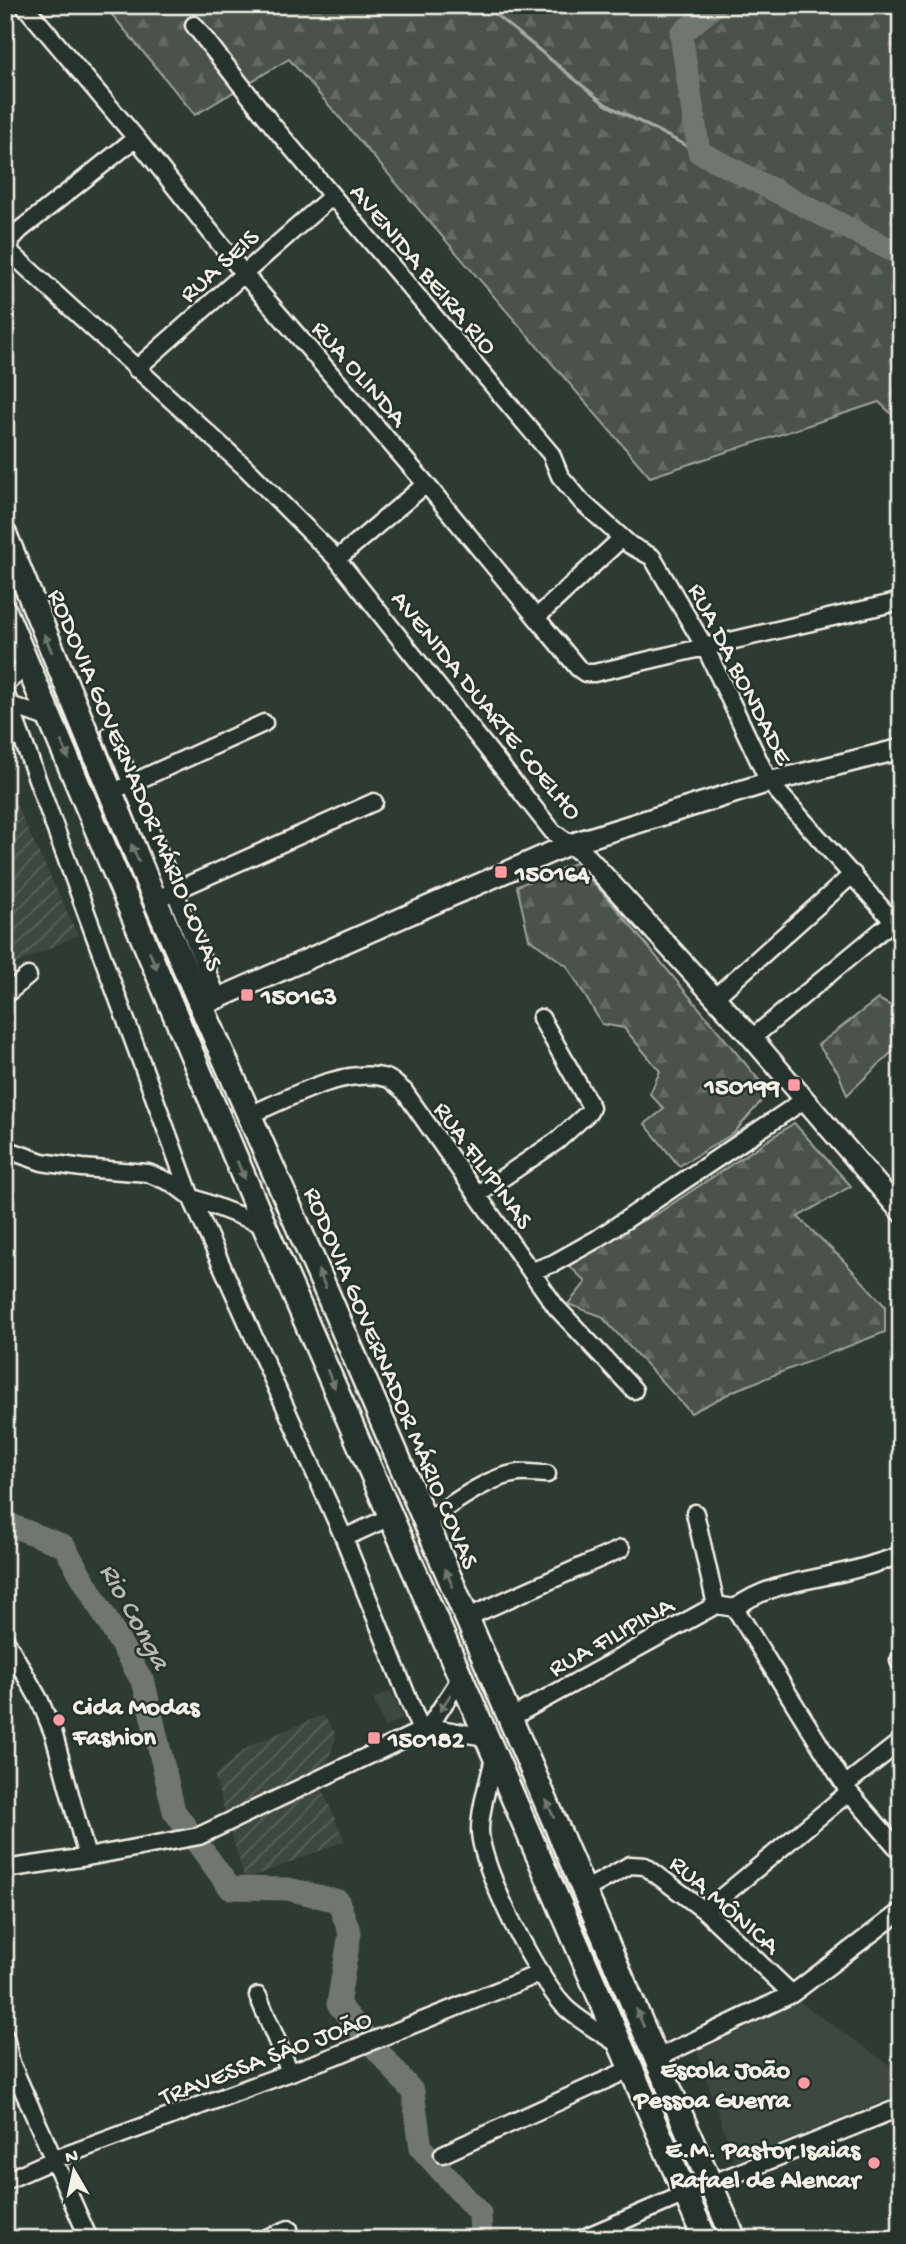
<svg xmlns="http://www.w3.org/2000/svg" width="906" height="2244" font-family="'Gochi Hand',sans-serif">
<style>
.built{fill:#3c4841}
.industrial{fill:url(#industrial-furrows)}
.forest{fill:url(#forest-firs);stroke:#9ea29a;stroke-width:2}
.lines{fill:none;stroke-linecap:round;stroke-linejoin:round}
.stream{stroke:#a4a8a0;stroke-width:3.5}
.river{stroke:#6f7770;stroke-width:23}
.minor-casing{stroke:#f4f1e8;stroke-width:21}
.major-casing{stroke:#f4f1e8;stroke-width:24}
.highway-casing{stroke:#f4f1e8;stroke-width:28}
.minor{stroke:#26332d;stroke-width:16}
.major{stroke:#26332d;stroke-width:19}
.highway{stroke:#26332d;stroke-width:23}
.oneway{fill:#6e766e}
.poi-dot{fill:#ff9aa2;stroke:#26332d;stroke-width:2.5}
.labels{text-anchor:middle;stroke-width:5;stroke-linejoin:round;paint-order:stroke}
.street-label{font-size:26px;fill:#f4f1e8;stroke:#26332d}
.poi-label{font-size:26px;font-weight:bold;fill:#f4f1e8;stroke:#26332d;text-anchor:start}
.water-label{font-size:28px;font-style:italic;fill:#b8bab2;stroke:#26332d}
</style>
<defs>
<pattern id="industrial-furrows" width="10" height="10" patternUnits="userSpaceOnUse" patternTransform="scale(1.75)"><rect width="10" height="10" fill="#3c4841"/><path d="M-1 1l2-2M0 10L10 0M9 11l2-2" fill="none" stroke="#59635c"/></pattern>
<pattern id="forest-firs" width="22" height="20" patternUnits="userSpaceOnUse" patternTransform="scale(1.75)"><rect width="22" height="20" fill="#48524c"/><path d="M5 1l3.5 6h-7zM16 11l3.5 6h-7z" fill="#636b66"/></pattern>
</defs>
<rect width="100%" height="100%" fill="#2e3b34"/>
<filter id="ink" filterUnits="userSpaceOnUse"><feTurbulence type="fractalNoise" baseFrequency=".0143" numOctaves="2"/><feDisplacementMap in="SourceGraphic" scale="14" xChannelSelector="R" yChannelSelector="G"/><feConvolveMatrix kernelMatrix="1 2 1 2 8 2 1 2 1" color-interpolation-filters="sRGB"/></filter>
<g filter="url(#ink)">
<path class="built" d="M391,1691L403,1719L385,1727L373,1699Z
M800,2002L901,2073V2094L735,2162L697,2052Z"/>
<path class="industrial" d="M5,781L78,935L5,969Z
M323,1715L333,1729L336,1737L320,1784L345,1841L245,1880L214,1775L252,1744Z"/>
<path class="forest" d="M104,5H901V423L879,402L650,477L289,59L195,115Z
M575,863L610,901L769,1092L734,1133L679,1166L645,1124L664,1109L650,1094L660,1071L624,1028L602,1024L567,966L529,939L517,886Z
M878,999L895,1008H901V1051L894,1050L847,1095L838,1072L818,1045Z
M794,1123L851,1186L798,1217L843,1260L885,1306V1332L738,1389L691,1413L601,1316L568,1304L586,1282L561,1258L655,1215Z"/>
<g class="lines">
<path class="stream" d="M484,5L605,104L699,152"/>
<path class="river" d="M715,5L681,34L699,152L901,255
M5,1523L64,1546L144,1684L174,1811L230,1888L288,1889L338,1901L350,1933L338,2004L413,2092L421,2148L480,2214L481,2239"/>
<defs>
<path id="minor" d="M24,5L136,138L244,274L426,484L578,668L585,673H594L901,601
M194,25L274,127L551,454L560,476L582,502L630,545L652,557L706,649L769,782L901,930
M136,138L20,230C13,237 8,242 11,253L248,470L337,559L553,832L570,844
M136,369L332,196
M337,559L426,484
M537,617L622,538
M5,684L28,665
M5,692L191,1197L344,1538L421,1731
M5,703L52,720
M111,733L218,999
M125,786L264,723
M163,896L374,802
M5,995L28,976
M714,998L853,874
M752,1038L899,916
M250,1115C287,1099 345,1066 386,1078C393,1080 398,1087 404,1091L556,1307L634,1390
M5,1149L42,1162L82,1168L148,1173L172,1183L191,1197L264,1225
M477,1195L557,1141L589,1112L591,1107L541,1018
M532,1271L554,1263L597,1239L804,1100
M695,1513L716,1605
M425,1522C451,1505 488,1476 519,1473C528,1472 538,1474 547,1474
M344,1538L390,1517
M735,1608L849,1792L901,1852
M735,1608C768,1583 809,1581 848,1571C866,1567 883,1561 901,1555
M466,1618L621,1549
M5,1639L40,1701L54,1735L87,1857
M899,1661L901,1660
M510,1718L716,1605L735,1608
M429,1727L460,1679
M429,1727L485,1737
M494,1758C489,1782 480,1807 480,1831C481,1869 538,1981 566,2008C581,2022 600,2032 618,2044
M845,1785L901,1741
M5,1869L87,1857L199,1836L429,1727
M585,1890L630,1865L645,1866L705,1911L792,1994
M705,1911L849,1792
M258,1996L290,2072
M5,2037L11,2063L89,2239
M657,2058L792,1994L901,1911
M443,2154L630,2069
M5,2181L55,2159L340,2054L541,1973
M711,2184L901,2107
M264,2239L289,2229
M581,2239L685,2194"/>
<path id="major" d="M570,844L583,853L752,1038L901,1212
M203,1005L570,844L769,782L901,749"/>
<path id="highway" d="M5,535L155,900L325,1288L734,2239
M5,612L264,1225L705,2239"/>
</defs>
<use href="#minor" class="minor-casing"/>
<use href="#major" class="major-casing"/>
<use href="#highway" class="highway-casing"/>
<use href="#minor" class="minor"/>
<use href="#major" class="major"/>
<use href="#highway" class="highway"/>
</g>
<defs><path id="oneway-solid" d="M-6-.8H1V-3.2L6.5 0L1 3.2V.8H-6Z" transform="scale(1.75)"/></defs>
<g class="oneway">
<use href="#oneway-solid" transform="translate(48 643) rotate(-113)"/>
<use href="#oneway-solid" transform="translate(65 750) rotate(67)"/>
<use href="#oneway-solid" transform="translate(135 853) rotate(-113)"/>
<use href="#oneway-solid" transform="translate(153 960) rotate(67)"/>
<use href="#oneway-solid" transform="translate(241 1170) rotate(67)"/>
<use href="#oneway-solid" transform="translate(322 1279) rotate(-113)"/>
<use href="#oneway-solid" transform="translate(331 1379) rotate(67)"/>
<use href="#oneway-solid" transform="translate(449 1578) rotate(-113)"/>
<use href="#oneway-solid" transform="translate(445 1703) rotate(123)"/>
<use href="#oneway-solid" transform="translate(550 1809) rotate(-114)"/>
<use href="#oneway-solid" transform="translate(640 2018) rotate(-113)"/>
</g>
</g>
<g class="poi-dot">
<rect x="494" y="865" width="14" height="14" rx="3.5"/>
<rect x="240" y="988" width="14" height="14" rx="3.5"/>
<rect x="787" y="1078" width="14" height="14" rx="3.5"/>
<circle cx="59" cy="1720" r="7"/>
<rect x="367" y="1731" width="14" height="14" rx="3.5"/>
<circle cx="804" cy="2083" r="7"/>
<circle cx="874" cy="2163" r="7"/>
</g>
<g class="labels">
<g class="street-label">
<text transform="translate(218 264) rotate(-42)" y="9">RUA SEIS</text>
<text transform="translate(425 268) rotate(50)" y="9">AVENIDA BEIRA RIO</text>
<text transform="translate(361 372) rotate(49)" y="9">RUA OLINDA</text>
<text transform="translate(742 673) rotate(63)" y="9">RUA DA BONDADE</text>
<text transform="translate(488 704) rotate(51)" y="9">AVENIDA DUARTE COELHO</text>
<text transform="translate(137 779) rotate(67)" y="9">RODOVIA GOVERNADOR MÁRIO COVAS</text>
<text transform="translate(485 1164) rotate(54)" y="9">RUA FILIPINAS</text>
<text transform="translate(393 1377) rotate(67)" y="9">RODOVIA GOVERNADOR MÁRIO COVAS</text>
<text transform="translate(610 1635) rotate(-29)" y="9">RUA FILIPINA</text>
<text transform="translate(726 1903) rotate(41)" y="9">RUA MÔNICA</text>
<text transform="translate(265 2056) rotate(-21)" y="9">TRAVESSA SÃO JOÃO</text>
</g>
<g class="poi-label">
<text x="515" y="881">150164</text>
<text x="261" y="1004">150163</text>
<text x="780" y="1094" text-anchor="end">150199</text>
<text x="73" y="1714">Cida Modas<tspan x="73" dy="30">Fashion</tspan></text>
<text x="388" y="1747">150182</text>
<text x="790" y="2077" text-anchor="end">Escola João<tspan x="790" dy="30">Pessoa Guerra</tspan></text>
<text x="860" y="2157" text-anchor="end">E.M. Pastor Isaias<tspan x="860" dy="30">Rafael de Alencar</tspan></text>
</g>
<g class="water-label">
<text transform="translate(137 1615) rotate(61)" y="10">Rio Conga</text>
</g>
</g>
<rect width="906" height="2244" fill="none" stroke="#26332d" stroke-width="28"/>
<rect x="14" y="14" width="878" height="2216" fill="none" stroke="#f4f1e8" stroke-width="2.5" filter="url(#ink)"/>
<g transform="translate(74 2171) rotate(351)" stroke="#26332d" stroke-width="5" paint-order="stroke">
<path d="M0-5L12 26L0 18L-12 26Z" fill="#f4f1e8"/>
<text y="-10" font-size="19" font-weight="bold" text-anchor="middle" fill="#f4f1e8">N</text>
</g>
</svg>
